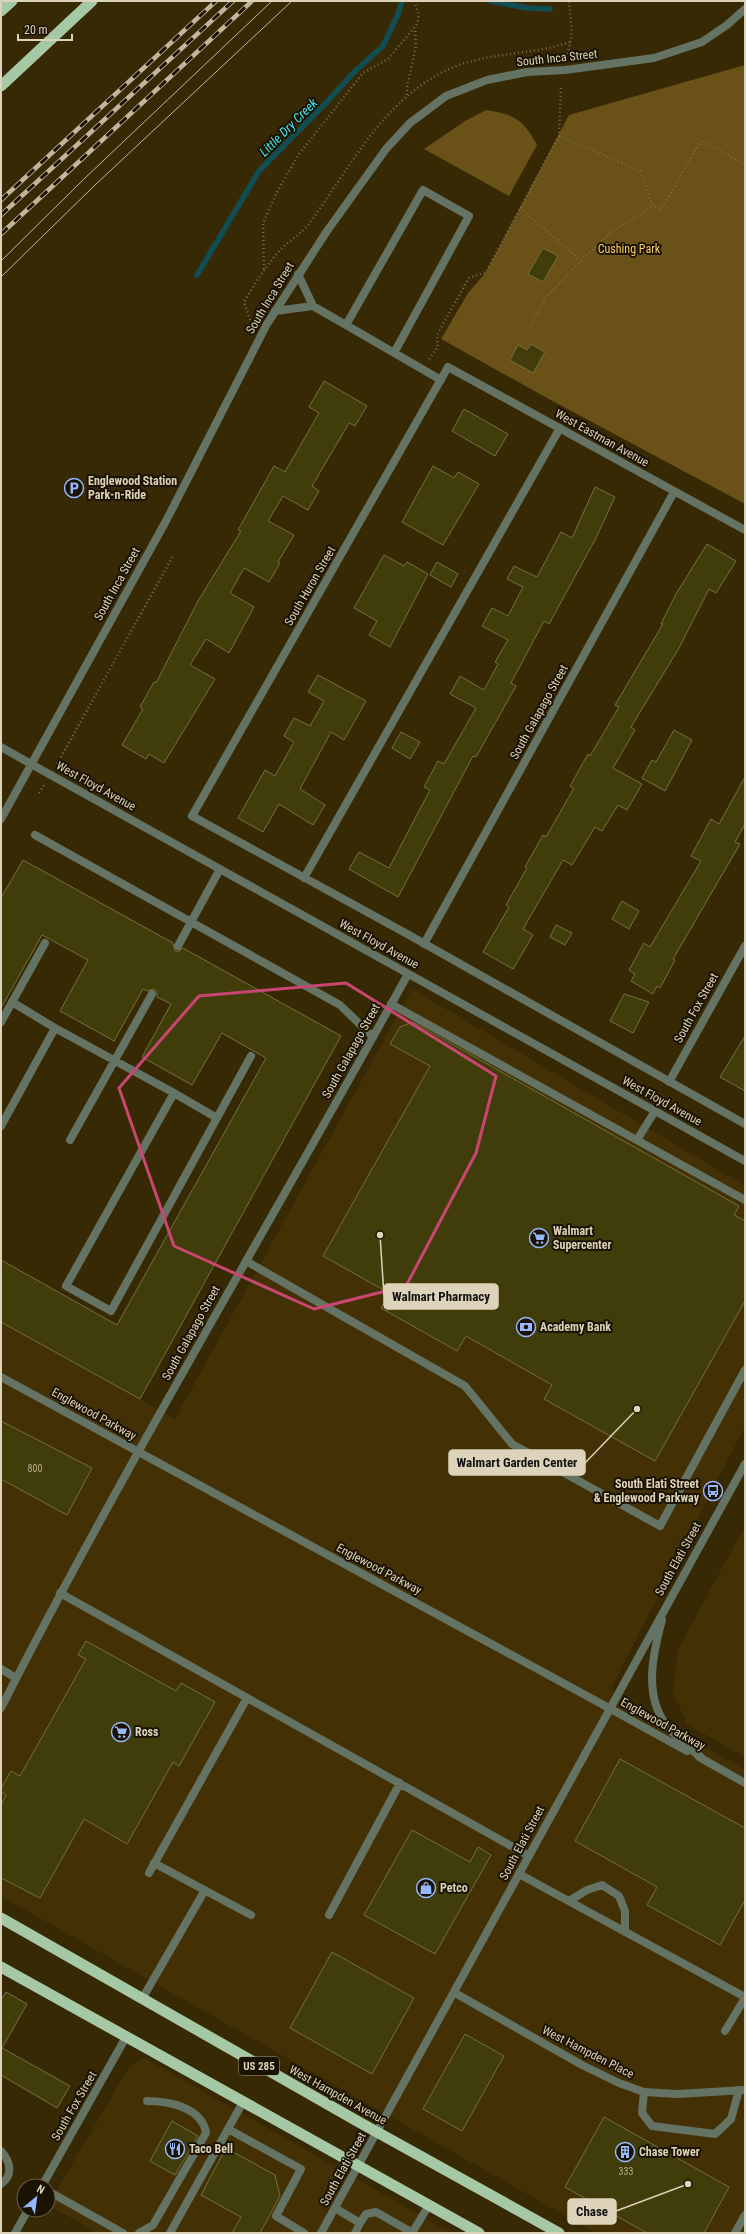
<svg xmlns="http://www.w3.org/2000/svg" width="746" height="2234" font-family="'Roboto Condensed',sans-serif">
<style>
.built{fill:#433105}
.green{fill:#695118}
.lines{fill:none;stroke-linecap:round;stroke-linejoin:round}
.stream{stroke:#114e54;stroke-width:5.5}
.building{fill:#413d0a;stroke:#73703f}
.path{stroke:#786a4b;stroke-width:2.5;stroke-dasharray:1 3;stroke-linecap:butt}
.service{stroke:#647364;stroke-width:8}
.minor{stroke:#647364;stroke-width:8}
.tertiary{stroke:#647364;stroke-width:8}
.trunk{stroke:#a5c9a5;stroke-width:11}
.tram{stroke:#c1b59b;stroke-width:1}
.rail-casing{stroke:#c1b59b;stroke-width:4.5}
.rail{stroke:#1b1302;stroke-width:3;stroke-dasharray:9;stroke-linecap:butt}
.marked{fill:none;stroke:#c94673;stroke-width:3;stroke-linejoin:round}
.labels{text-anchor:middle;stroke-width:4;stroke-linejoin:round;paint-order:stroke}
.number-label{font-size:10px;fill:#b6ad8e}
.shield{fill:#1b1302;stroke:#a39983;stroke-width:1}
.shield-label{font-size:11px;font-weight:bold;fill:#ddd2ba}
.street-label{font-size:12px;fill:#ddd2ba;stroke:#1b1302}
.park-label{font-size:12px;fill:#f9cb66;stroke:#1b1302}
.poi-label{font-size:12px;font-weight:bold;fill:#ddd2ba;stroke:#1b1302;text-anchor:start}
.water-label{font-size:13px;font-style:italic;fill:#41e3f3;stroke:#1b1302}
.leader{fill:none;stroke:#ddd2ba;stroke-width:1.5}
.callout-dot{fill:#ddd2ba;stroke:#1b1302;stroke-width:1.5}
.callout{fill:#ddd2ba;stroke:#ddd2ba;stroke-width:1.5}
.callout-label{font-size:13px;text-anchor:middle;font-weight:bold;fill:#111}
</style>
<rect width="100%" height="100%" fill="#382905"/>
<path class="built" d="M412,989L745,1186V1426L610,1690L745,1770V2233H596L1,1896V1321L175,1419Z
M745,1526V1757L687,1724L673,1692L678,1649Z
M145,2058L451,2233H98L48,2205L129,2067Z"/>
<path class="green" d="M745,65V504L547,398L441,339L468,293L486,272L569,115Z
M486,110C514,114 524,120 537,145L509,196L424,149L465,121Z"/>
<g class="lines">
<path class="stream" d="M490,1L527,8L550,9
M197,275L259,171L325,104L355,71L383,46L398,14L402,1"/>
</g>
<path class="building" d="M543,248L558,256L543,282L528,274Z
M531,344L545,352L533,373L510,360L518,345L527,350Z
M324,381L367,406L355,426L349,423L312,486L319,491L308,510L283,496L268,521L294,535L278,562L280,563L269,582L244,568L230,593L254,607L229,653L206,639L190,665L215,679L164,763L149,754L146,759L122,745L143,709L140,707L154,682L156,683L198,601L241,531L238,530L274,466L285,472L319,413L309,407Z
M464,409L508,434L495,456L452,431Z
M433,466L454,478L458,472L479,484L443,545L402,522Z
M595,487L615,497L596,538L549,624L544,621L511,683L516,686L476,757L473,756L398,897L349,869L359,852L389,868L430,790L424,787L438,761L444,764L476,708L450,694L460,676L484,690L498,664L495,662L508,640L482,626L492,608L508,616L523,587L507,579L514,566L537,577L561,532L572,538Z
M707,544L736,561L716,593L709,589L679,648L631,727L635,730L613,768L642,784L627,810L618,805L602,831L595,827L572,865L563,860L523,929L533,935L513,969L483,952L509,907L506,905L527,868L525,867L543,835L546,837L574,788L570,786L588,754L590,756L619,707L615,705L663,624H661L676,594Z
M384,555L404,566L407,562L428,574L390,647L369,635L377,621L354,608Z
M437,562L458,574L451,587L430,575Z
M318,675L366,701L344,740L331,732L300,789L325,805L313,825L279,804L263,832L238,818L265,770L275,776L294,742L284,736L294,718L310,726L324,701L308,692Z
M674,730L692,740L665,791L642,778L652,760L656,762Z
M401,732L420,742L410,759L392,748Z
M745,777V824L735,842L740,844L673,959L675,960L660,988L657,986L653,994L631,981L635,974L629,970L644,943L650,947L701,861L691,856L711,819L719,824Z
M23,860L173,943L175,951H179L183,948L341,1036L140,1399L1,1322V1260L117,1325L266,1058L222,1033L192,1085L142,1057L171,1004L157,997V992L154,989L147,991L143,989L114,1041L60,1011L88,960L42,935L1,1008V898Z
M622,901L639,911L629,929L612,919Z
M556,925L572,933L565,945L550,937Z
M624,994L649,1002L633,1033L610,1021Z
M413,1022L739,1206L734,1215L745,1221V1301L655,1461L544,1399L552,1385L466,1336L457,1351L381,1308L389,1293L323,1256L430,1066L390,1044L400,1027Z
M745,1036V1091L720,1077Z
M1,1421L92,1468L67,1515L1,1479Z
M86,1641L176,1691L181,1683L215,1702L179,1766L173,1762L127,1844L84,1819L40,1898L1,1878V1805L6,1795L1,1792V1789L11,1771L20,1776L86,1659L78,1655Z
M620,1759L745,1828V1900L720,1945L647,1905L657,1887L575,1841Z
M412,1830L470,1862L478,1847L491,1855L435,1954L364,1915Z
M332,1952L414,1998L372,2074L290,2028Z
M6,1992L27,2004L2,2048L70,2086L57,2108L1,2075V2000Z
M465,2034L504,2056L462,2131L423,2109Z
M604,2117L729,2187L704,2233H647L565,2187Z
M172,2121L198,2136L175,2175L150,2161Z
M226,2148L275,2175L280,2196L260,2233H232L241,2217L201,2195Z"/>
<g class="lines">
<path class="path" d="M567,58L572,33L569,1
M407,95V87L416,46L415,28
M559,136L640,171L653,206L659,209L667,200L701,140L745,165
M520,208L581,261
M264,269L263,223L277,192L299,154L363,73L388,59L415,27C421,18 418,11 414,1
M250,320L244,302C255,283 266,266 280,250C290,240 303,233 311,221C350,168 379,107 439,74C480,51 526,57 570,42
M530,327L546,297L584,258L612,231L653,206
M429,359L438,347L437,335L469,278L486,272L559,136L561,87
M57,764L173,556
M39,793L44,785"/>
<path class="service" d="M298,274L313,306L346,325
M275,311L313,306
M394,353L469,216L423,190L346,325L441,380
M192,816L409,935L745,1124
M35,835L340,1005L373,1037
M304,878L560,428
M178,946L220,869
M12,1002L55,1028
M391,1004L745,1200
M1,1022L45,943
M174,1093L217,1118
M1,1126L55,1028L174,1093L66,1286L111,1311L251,1056
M70,1140L152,994
M637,1140L655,1111
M246,1261L465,1386L512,1444L660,1526L745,1370
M60,1593L529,1856
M1,1669L16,1678
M154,1863L251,1915
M149,1873L247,1698
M519,1874L745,1997
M569,1901L587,1890L602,1885L619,1896L625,1911V1932
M329,1915L400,1783
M142,1999L205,1890
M725,2031L745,1998
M644,2092L642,2113L652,2126L715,2134L731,2119L739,2090
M228,2129L301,2169L276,2216L304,2233
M1,2151C10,2161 14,2175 1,2184
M48,2191L123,2233
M335,2208L360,2223L355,2233
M360,2223L366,2214L376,2212L413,2233
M139,2233L153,2225L206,2133C202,2107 168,2101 147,2101
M170,2233L243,2102
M412,2233L429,2205
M735,2233L745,2215"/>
<path class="minor" d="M1,747L31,764
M192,816L448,367L745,530
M424,944L674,492
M669,1082L745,946
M1,1377L609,1708
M1,1708C128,1459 273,1219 408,974
M455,1993L582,2065L619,2083L644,2092L677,2094L745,2090
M42,2186L126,2037
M15,2233L28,2210"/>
<path class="tertiary" d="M31,764L745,1161
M1,819L166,521L267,324L327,231L386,149L410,123L446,96L487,80L527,72L565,70L654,58L702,42L727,25L745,9
M662,1620C653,1653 643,1696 667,1726C677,1739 691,1749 703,1759
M609,1708L687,1751
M699,1757L745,1783
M321,2233L745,1464"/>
<path class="trunk" d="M1,11L12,1
M1,86L92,1
M1,1918L357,2121L559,2233
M1,1967L479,2233"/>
<path class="tram" d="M1,261L85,178L272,1
M1,277L95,185L292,1"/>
<defs>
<path id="rail" d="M1,200L216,1
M1,215L233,1
M1,234L252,1"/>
</defs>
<use href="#rail" class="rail-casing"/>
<use href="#rail" class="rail"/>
</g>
<path class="marked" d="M346,983L496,1076L476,1153L406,1286L314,1309L174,1246L119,1088L199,996Z"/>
<defs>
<symbol id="parking-ring" viewBox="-11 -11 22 22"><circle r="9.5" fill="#1b1302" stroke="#96b6fd" stroke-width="1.5"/><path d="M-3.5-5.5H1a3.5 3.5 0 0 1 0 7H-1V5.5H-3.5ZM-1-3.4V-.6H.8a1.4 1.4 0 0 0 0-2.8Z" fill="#96b6fd"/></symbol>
<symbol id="supermarket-ring" viewBox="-11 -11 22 22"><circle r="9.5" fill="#1b1302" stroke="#96b6fd" stroke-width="1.5"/><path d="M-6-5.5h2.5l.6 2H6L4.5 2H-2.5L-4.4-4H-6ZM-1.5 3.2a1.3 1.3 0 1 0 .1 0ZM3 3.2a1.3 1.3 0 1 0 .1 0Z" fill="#96b6fd"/></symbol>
<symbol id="bank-ring" viewBox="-11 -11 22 22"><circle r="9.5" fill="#1b1302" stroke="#96b6fd" stroke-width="1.5"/><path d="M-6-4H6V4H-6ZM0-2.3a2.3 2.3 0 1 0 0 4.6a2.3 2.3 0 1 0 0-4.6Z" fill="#96b6fd"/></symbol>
<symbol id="bus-ring" viewBox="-11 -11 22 22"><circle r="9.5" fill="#1b1302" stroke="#96b6fd" stroke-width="1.5"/><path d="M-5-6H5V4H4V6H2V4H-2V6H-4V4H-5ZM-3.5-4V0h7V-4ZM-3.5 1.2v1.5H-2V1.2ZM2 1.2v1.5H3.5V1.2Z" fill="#96b6fd"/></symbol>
<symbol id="shop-ring" viewBox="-11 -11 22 22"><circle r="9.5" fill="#1b1302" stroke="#96b6fd" stroke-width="1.5"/><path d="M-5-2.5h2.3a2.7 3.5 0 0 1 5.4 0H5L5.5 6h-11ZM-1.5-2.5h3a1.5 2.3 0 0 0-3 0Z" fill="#96b6fd"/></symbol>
<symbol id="restaurant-ring" viewBox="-11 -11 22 22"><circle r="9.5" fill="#1b1302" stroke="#96b6fd" stroke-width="1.5"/><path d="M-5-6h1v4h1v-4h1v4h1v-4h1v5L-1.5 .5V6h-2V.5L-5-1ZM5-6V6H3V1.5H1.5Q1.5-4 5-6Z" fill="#96b6fd"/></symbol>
<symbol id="building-ring" viewBox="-11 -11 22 22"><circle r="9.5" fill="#1b1302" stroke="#96b6fd" stroke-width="1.5"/><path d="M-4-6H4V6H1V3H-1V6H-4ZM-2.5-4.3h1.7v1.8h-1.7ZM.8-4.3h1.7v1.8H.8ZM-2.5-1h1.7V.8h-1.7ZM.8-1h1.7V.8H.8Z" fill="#96b6fd"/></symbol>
</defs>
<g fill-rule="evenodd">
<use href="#parking-ring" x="63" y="477" width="22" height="22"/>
<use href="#supermarket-ring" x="528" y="1227" width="22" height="22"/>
<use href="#bank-ring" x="515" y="1316" width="22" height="22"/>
<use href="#bus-ring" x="702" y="1480" width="22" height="22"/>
<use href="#supermarket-ring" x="110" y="1721" width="22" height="22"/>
<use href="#shop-ring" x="415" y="1877" width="22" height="22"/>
<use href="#restaurant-ring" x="164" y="2138" width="22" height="22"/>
<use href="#building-ring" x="614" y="2141" width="22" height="22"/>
</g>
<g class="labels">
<g class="number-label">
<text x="35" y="1472">800</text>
<text x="626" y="2175">333</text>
</g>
<rect class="shield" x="239" y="2057" width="40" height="18" rx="3"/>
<g class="shield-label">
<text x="259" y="2070">US 285</text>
</g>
<g class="street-label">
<text transform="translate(557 58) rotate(-6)" y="4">South Inca Street</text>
<text transform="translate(270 298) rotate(-59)" y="4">South Inca Street</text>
<text transform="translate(602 438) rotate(29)" y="4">West Eastman Avenue</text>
<text transform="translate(117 584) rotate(-61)" y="4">South Inca Street</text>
<text transform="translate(310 586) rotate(-60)" y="4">South Huron Street</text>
<text transform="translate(539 712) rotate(-61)" y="4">South Galapago Street</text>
<text transform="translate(96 786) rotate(29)" y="4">West Floyd Avenue</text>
<text transform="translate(379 944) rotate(29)" y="4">West Floyd Avenue</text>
<text transform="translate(696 1008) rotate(-61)" y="4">South Fox Street</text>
<text transform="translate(351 1051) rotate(-61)" y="4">South Galapago Street</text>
<text transform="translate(662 1101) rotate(29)" y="4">West Floyd Avenue</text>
<text transform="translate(191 1333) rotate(-61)" y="4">South Galapago Street</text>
<text transform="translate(94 1414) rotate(29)" y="4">Englewood Parkway</text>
<text transform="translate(678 1559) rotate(-61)" y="4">South Elati Street</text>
<text transform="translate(379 1569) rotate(28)" y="4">Englewood Parkway</text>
<text transform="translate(663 1724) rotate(29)" y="4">Englewood Parkway</text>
<text transform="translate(522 1843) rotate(-62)" y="4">South Elati Street</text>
<text transform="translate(588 2052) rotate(27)" y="4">West Hampden Place</text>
<text transform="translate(338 2095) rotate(29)" y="4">West Hampden Avenue</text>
<text transform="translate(74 2106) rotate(-60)" y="4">South Fox Street</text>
<text transform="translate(343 2169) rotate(-61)" y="4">South Elati Street</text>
</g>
<g class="park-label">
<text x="629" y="253">Cushing Park</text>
</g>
<g class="poi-label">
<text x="88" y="485">Englewood Station<tspan x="88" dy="14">Park-n-Ride</tspan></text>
<text x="553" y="1235">Walmart<tspan x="553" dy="14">Supercenter</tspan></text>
<text x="540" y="1331">Academy Bank</text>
<text x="699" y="1488" text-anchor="end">South Elati Street<tspan x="699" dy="14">&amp; Englewood Parkway</tspan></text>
<text x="135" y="1736">Ross</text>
<text x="440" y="1892">Petco</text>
<text x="189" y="2153">Taco Bell</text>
<text x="639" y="2156">Chase Tower</text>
</g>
<g class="water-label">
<text transform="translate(288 127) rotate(-45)" y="5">Little Dry Creek</text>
</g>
</g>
<path class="leader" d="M380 1235L384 1296M637 1409L585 1463M688 2184L616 2211"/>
<g class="callout-dot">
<circle cx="380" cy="1235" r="4"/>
<circle cx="637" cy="1409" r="4"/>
<circle cx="688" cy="2184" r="4"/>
</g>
<g class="callout">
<rect x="384" y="1284" width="114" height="25" rx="4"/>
<rect x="449" y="1450" width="136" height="25" rx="4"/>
<rect x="568" y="2199" width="48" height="25" rx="4"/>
</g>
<g class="callout-label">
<text x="441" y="1301">Walmart Pharmacy</text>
<text x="517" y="1467">Walmart Garden Center</text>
<text x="592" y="2216">Chase</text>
</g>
<rect width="746" height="2234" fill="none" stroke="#ddd2ba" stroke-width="4"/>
<g transform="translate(36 2198) rotate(29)"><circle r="19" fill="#1b1302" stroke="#695f4c"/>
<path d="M0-3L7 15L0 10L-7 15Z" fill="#96b6fd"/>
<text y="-6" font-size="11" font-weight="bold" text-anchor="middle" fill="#ddd2ba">N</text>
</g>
<path d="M18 34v6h54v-6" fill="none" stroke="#ddd2ba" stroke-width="2"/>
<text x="24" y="34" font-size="12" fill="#ddd2ba" stroke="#1b1302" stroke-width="3" paint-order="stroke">20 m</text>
</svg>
